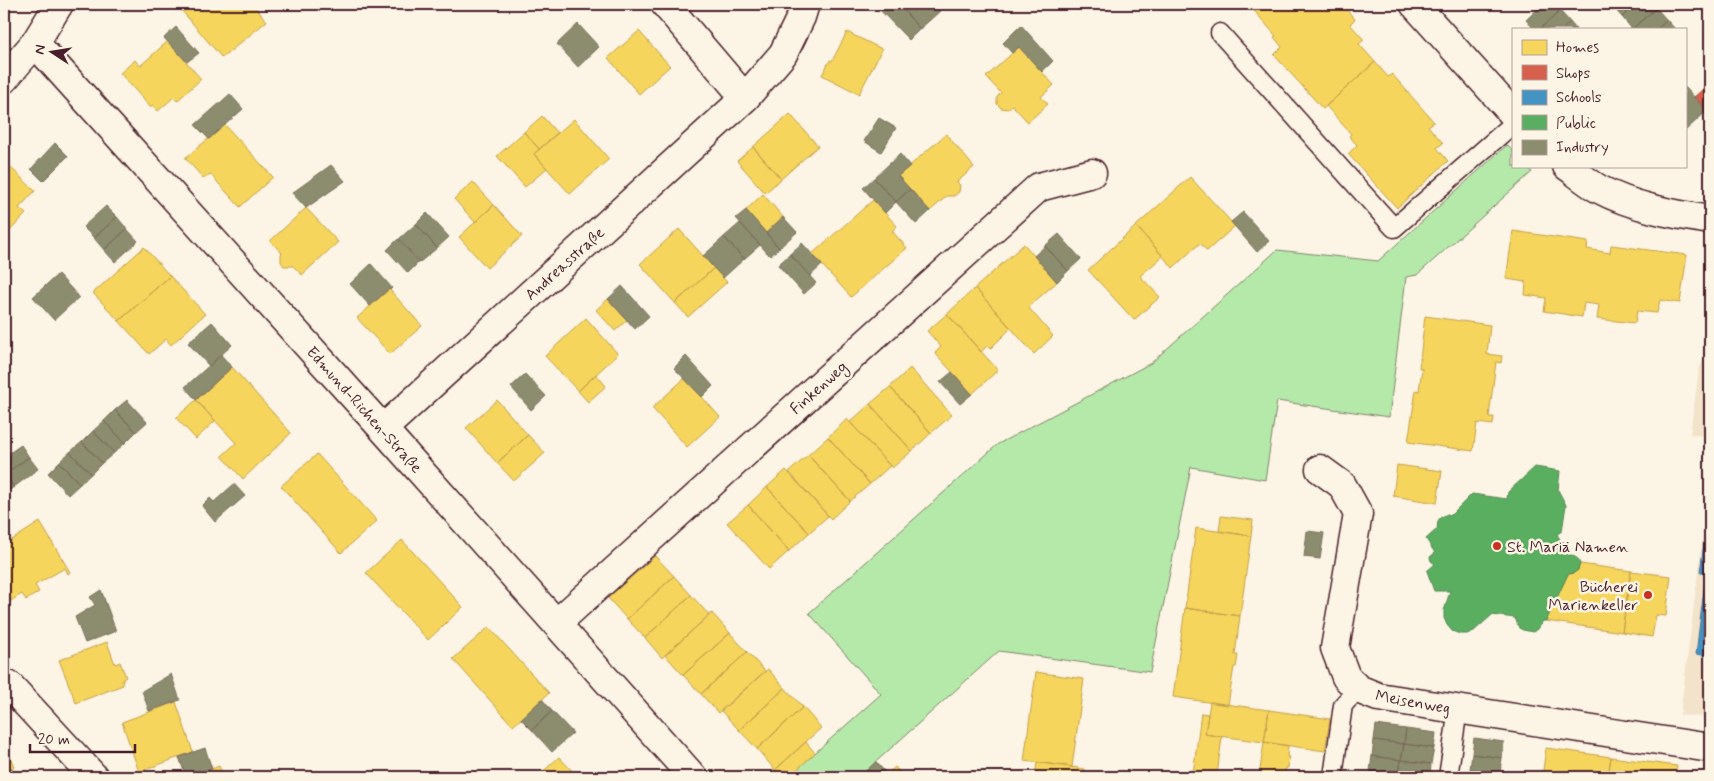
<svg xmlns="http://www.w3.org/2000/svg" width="1714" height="781" font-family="Mynerve,sans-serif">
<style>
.built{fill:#f3e3cb}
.green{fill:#b5e9aa;stroke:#80846a}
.homes{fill:#f6d55c;stroke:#c29e4d}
.shops{fill:#d6604d;stroke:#ac4c43}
.schools{fill:#4393c3;stroke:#457095}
.public{fill:#5aae61;stroke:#558351}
.industry{fill:#8c8c6e;stroke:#786b5a}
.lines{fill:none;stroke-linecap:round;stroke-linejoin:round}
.lane-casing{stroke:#4a1f2b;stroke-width:21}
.street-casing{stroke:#4a1f2b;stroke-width:31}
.secondary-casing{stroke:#4a1f2b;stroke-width:31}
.lane{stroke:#fcf5e5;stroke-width:18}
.street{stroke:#fcf5e5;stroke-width:28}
.secondary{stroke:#fcf5e5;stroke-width:28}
.poi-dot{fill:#c8321e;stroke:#fcf5e5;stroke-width:2}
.labels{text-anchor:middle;stroke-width:5;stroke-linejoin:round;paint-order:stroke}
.street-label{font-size:16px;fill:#4a1f2b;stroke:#fcf5e5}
.poi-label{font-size:16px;fill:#4a1f2b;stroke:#fcf5e5;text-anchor:start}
</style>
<rect width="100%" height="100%" fill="#fcf5e5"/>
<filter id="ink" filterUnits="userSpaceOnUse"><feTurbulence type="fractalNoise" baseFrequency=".02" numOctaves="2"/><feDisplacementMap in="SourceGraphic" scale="10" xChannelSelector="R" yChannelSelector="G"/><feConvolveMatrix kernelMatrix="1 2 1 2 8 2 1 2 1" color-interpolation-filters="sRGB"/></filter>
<g filter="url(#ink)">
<path class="built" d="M1710,342V437L1690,434L1699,370Z
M1710,479V718L1680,715Z"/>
<path class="green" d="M1507,145L1513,151V166H1527L1532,172L1417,275L1406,277L1389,417L1277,401L1265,480L1191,467L1150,672L999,651L859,777H788L881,694L809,613L998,444L1151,363L1277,250L1378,261Z"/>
<path class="homes" d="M176,4H252L267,21L222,58Z
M1253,4H1341L1355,19L1350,24L1364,40L1359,44L1375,62L1323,109L1274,55L1282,47L1274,37L1276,36L1250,6Z
M639,31L670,66L639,94L608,58Z
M847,32L882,49L859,94L822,75L830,60L832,61Z
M168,41L201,79L177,101L174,97L158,111L153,105L150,107L120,73L135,60L140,66Z
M1019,47L1054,85L1041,97L1048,104L1028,122L1012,105L1008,109L1001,108L997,104V97L1001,93L986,77Z
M1375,62L1388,77L1392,74L1434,122L1428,126L1443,143L1437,148L1448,161L1397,208L1348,154L1357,145L1349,136L1351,134L1326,106Z
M790,114L818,146L781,179L753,147Z
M542,116L557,133L539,149L524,132Z
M574,119L609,159L570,194L534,154Z
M225,125L273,177L240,207L210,174L204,179L185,158Z
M524,132L539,149L534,154L547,168L525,187L497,156Z
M946,134L974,167L957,182L960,185L959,192L954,196H947L930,211L898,176Z
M753,147L781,179L765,193L737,161Z
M4,161L35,191L19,208L26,214L5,236Z
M1190,177L1235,226L1207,251L1200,243L1173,268L1136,226Z
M473,182L494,205L475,222L454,199Z
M763,194L783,217L766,233L746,210Z
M873,200L897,226L892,231L907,248L851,297L812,254Z
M494,205L522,236L487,268L459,237Z
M306,208L338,242L302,275L293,266H284L281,262V254L282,253L270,241Z
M1136,226L1163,256L1140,276L1160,297L1134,320L1088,270Z
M679,229L714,268L675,303L640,264Z
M1513,231L1588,242L1587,249L1610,253L1611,245L1687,255L1680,303L1660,300L1657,313L1637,311L1635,323L1597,319L1599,305L1584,303L1582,317L1544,311L1546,298L1525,295L1526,282L1506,279Z
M1024,244L1057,282L1028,307L1053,336L1034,354L975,288Z
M144,247L170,276L119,321L93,293Z
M714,268L727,282L688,317L675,303Z
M170,276L205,314L171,345L166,339L149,354L119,321Z
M975,288L1011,328L990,349L987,346L981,352L947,314Z
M389,289L422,326L390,354L357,318Z
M608,299L627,320L615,331L596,310Z
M947,314L998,370L972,394L935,353L941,347L927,331Z
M1425,316L1490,325L1487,354L1502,356L1501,363L1496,362L1489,417H1494L1493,425L1477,423L1473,451L1408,442L1416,390L1419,391L1422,368H1419Z
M586,318L618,354L578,391L545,356Z
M232,367L291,433L243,479L222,456L236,443L196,400Z
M910,368L952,415L931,433L890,387Z
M596,374L606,386L588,402L578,391Z
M685,378L720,417L687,447L652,408Z
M890,387L931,433L912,451L870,404Z
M196,400L215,421L196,439L176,418Z
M497,400L528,435L497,463L466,428Z
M870,404L912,451L892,468L850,422Z
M847,419L890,466L870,484L828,437Z
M528,435L545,453L514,481L497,463Z
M828,437L870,484L850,501L808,455Z
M317,454L377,521L341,553L281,486Z
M808,455L850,501L831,519L789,472Z
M1397,465L1442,471L1437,503L1393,496Z
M786,470L828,516L809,533L767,487Z
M767,487L809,533L789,551L748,505Z
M748,505L789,551L769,569L727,523Z
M1221,516L1253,520L1251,536L1219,531Z
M40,522L70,572L68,574L65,568L35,585L39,592L26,600L22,594L4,605V545Z
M1196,528L1251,536L1240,616L1185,608Z
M402,540L463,607L428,640L366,573Z
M655,556L674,576L627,619L608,598Z
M1580,564L1631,571L1622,632L1546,621L1568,574H1572L1577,571Z
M1631,571L1671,576L1666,616L1656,615L1652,637L1622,632Z
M674,576L691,595L645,638L627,619Z
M691,595L709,615L662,658L645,638Z
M1185,608L1240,616L1235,655H1238L1236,667H1234L1228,705L1173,697Z
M712,613L730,633L683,675L665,655Z
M489,627L549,693L513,726L453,659Z
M730,633L747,652L701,694L683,675Z
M107,642L115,664L120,662L126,677L122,680L123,685L76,703L59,660Z
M747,652L765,671L718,713L701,694Z
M768,669L785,688L739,730L721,711Z
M1036,672L1084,679L1072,767L1024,761Z
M785,688L803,707L757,749L739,730Z
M176,702L193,752L139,772L122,722Z
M1210,702L1269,710L1264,742L1205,734Z
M803,707L821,728L775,770L757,749Z
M1269,710L1330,719L1325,751L1264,742Z
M1201,713L1208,714L1205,734L1222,737L1217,775H1220V777L1193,774Z
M4,738L14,767L4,771Z
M806,742L815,753L789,777H782L775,770Z
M1264,742L1288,746L1287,757H1289L1288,768H1286L1284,777H1259Z
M1546,748L1611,757L1608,777H1542Z
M559,757L578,777H537Z
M1611,757L1677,766L1675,777H1608Z
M1037,762L1085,769L1084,777H1035Z
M219,766L224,777H197L196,775Z
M895,767L905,777H884L887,774Z"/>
<path class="shops" d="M1710,83V114L1694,97Z"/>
<path class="schools" d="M1707,522H1710V574L1700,572Z
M1706,573L1710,574V656L1696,654Z"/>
<path class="public" d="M1708,364L1710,365V394L1705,393Z
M1535,467L1560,471L1558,490L1566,505L1562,531L1557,534L1568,555H1572L1578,559L1580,564L1578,570L1574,573L1568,574L1546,621H1543L1537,629L1533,632L1523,630L1519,628L1515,618L1492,615L1474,631L1467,634H1460L1452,631L1447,625L1444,618V611L1450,591H1434L1427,571L1435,564L1431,561L1430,557L1435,553L1426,539L1437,529L1438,521L1440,518L1447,514L1451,515L1472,494L1507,499L1508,492Z"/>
<path class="industry" d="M878,4H902L900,6L920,29L909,40L876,6Z
M902,4H933L940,11L920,29L900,6Z
M1543,4H1554L1560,11L1540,29H1534L1526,20Z
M1613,4H1637L1622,17L1611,5Z
M1637,4H1652L1656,8L1632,29L1622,17Z
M1656,8L1667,20L1657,29H1632Z
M1560,11L1570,22L1563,29H1540Z
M1667,20L1675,29H1657Z
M1570,22L1576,29H1563Z
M578,24L599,47L578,67L557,44Z
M1021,25L1053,61L1042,72L1019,47L1012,53L1003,43Z
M176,27L199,53L187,62L164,38Z
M1685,87L1707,111L1686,130H1685Z
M230,94L243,109L209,139L195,125Z
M879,118L896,128L881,152L864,141Z
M55,143L68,156L43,181L31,169Z
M900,154L910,166L898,176L910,189L896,202L874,178Z
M331,165L345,181L306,208L292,193Z
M874,178L896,202L885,213L863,188Z
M910,189L930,211L916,224L896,202Z
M106,206L117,217L94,238L83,227Z
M746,210L779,248L770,256L736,218Z
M1243,212L1269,241L1257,252L1231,222Z
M427,213L449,237L437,248L416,224Z
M117,217L127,229L104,250L94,238Z
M783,217L797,232L779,248L766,233Z
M740,223L760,245L744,259L724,237Z
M416,224L437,248L420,262L399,239Z
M127,229L138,241L115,262L104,250Z
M1059,234L1081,259L1068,271L1045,246Z
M724,237L744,259L723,278L703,256Z
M398,239L419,262L408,273L387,250Z
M802,243L822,265L810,276L790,254Z
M1045,246L1068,271L1057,282L1034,256Z
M790,254L816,283L804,294L778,265Z
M371,264L392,288L390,290L389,289L370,306L350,284Z
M58,274L79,297L54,320L33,297Z
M622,286L649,316L635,329L608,299Z
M212,322L232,345L209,366L188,343Z
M221,355L232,367L196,400L185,387Z
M686,356L713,386L702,397L674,368Z
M952,372L972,394L960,404L940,382Z
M525,374L546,396L531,410L511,387Z
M127,400L147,422L136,432L115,410Z
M115,410L136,432L125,443L104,421Z
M104,421L125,443L114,453L93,431Z
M93,431L114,453L102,463L82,442Z
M82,442L102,463L91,474L70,452Z
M21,445L29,457L5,474L4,457Z
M70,452L91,474L80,484L59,462Z
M29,457L38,469L14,487L5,474Z
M59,462L80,484L68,495L48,473Z
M4,473L14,487L4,494Z
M234,484L245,496L215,522L202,506L210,498L214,502Z
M1307,531L1324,533L1320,559L1304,557Z
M101,590L116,631L85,643L75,617L95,605L90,597Z
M171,674L180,700L149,711L142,691Z
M542,699L552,711L532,730L521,719Z
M552,711L573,733L552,752L532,730Z
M1376,725L1406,729L1404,744L1374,740Z
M1406,729L1436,733L1434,748L1404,744Z
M1474,738L1504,742L1502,758L1472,754Z
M1374,740L1404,744L1401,760L1372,756Z
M1404,744L1434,748L1431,764L1401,760Z
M205,748L212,769L186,777L179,757Z
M1472,754L1502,758L1500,773L1470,769Z
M1372,756L1401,760L1399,775L1370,771Z
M1401,760L1431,764L1430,777L1399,775Z
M876,762L887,774L884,777H859Z
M11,768L17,777H4V771Z
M1470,769L1500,773V777H1469Z
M1370,771L1399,775V777H1369Z"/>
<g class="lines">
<defs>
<path id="lane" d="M1220,33L1394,228L1513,124
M1333,777L1343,705L1358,689
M1448,777L1458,709"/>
<path id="street" d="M665,4L745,98
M1414,4L1513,114
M35,43L383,429L693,777
M1567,166C1578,174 1588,183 1599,189C1633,207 1672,214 1710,220
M383,429L745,98L783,54L801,17L805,4
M1320,469L1342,485L1358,514L1335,648L1346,677L1358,689L1378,697L1710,748
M557,623L1039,187L1092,173
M4,683L10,686L94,777"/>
<path id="secondary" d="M4,79L35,43L59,4"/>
</defs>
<use href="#lane" class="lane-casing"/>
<use href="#street" class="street-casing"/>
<use href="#secondary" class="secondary-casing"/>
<use href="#lane" class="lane"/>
<use href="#street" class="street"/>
<use href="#secondary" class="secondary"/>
</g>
</g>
<g class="poi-dot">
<circle cx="1497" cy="546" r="5"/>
<circle cx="1648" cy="595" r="5"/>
</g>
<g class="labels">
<g class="street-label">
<text transform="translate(564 263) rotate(-42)" y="6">Andreasstraße</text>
<text transform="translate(818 387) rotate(-42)" y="6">Finkenweg</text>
<text transform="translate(365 409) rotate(48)" y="6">Edmund-Richen-Straße</text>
<text transform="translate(1413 701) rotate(10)" y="6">Meisenweg</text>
</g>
<g class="poi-label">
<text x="1507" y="552">St. Mariä Namen</text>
<text x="1638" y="592" text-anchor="end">Bücherei<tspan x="1638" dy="18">Marienkeller</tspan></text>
</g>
</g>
<rect width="1714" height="781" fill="none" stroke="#fcf5e5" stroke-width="20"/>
<rect x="10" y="10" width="1694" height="761" fill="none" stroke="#4a1f2b" stroke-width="2" filter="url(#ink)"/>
<rect x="1512" y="28" width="175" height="140" fill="#fcf5e5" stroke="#b59f9b"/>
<rect x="1522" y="40" width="25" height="15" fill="#f6d55c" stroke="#b59f9b"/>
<text x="1556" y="52" font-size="15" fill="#4a1f2b">Homes</text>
<rect x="1522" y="65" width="25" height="15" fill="#d6604d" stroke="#b59f9b"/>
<text x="1556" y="78" font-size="15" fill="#4a1f2b">Shops</text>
<rect x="1522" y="90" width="25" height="15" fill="#4393c3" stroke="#b59f9b"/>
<text x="1556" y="102" font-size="15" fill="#4a1f2b">Schools</text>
<rect x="1522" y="115" width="25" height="15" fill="#5aae61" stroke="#b59f9b"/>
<text x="1556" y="128" font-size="15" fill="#4a1f2b">Public</text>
<rect x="1522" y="140" width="25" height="15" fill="#8c8c6e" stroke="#b59f9b"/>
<text x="1556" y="152" font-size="15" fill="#4a1f2b">Industry</text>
<g transform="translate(52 52) rotate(282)" stroke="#fcf5e5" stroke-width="4" paint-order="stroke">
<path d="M0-4L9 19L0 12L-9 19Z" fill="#4a1f2b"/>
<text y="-8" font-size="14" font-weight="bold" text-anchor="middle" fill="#4a1f2b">N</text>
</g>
<path d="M30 744v8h105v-8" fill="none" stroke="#4a1f2b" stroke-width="2.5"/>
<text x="38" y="744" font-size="15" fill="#4a1f2b" stroke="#fcf5e5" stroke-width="4" paint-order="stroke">20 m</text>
</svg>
